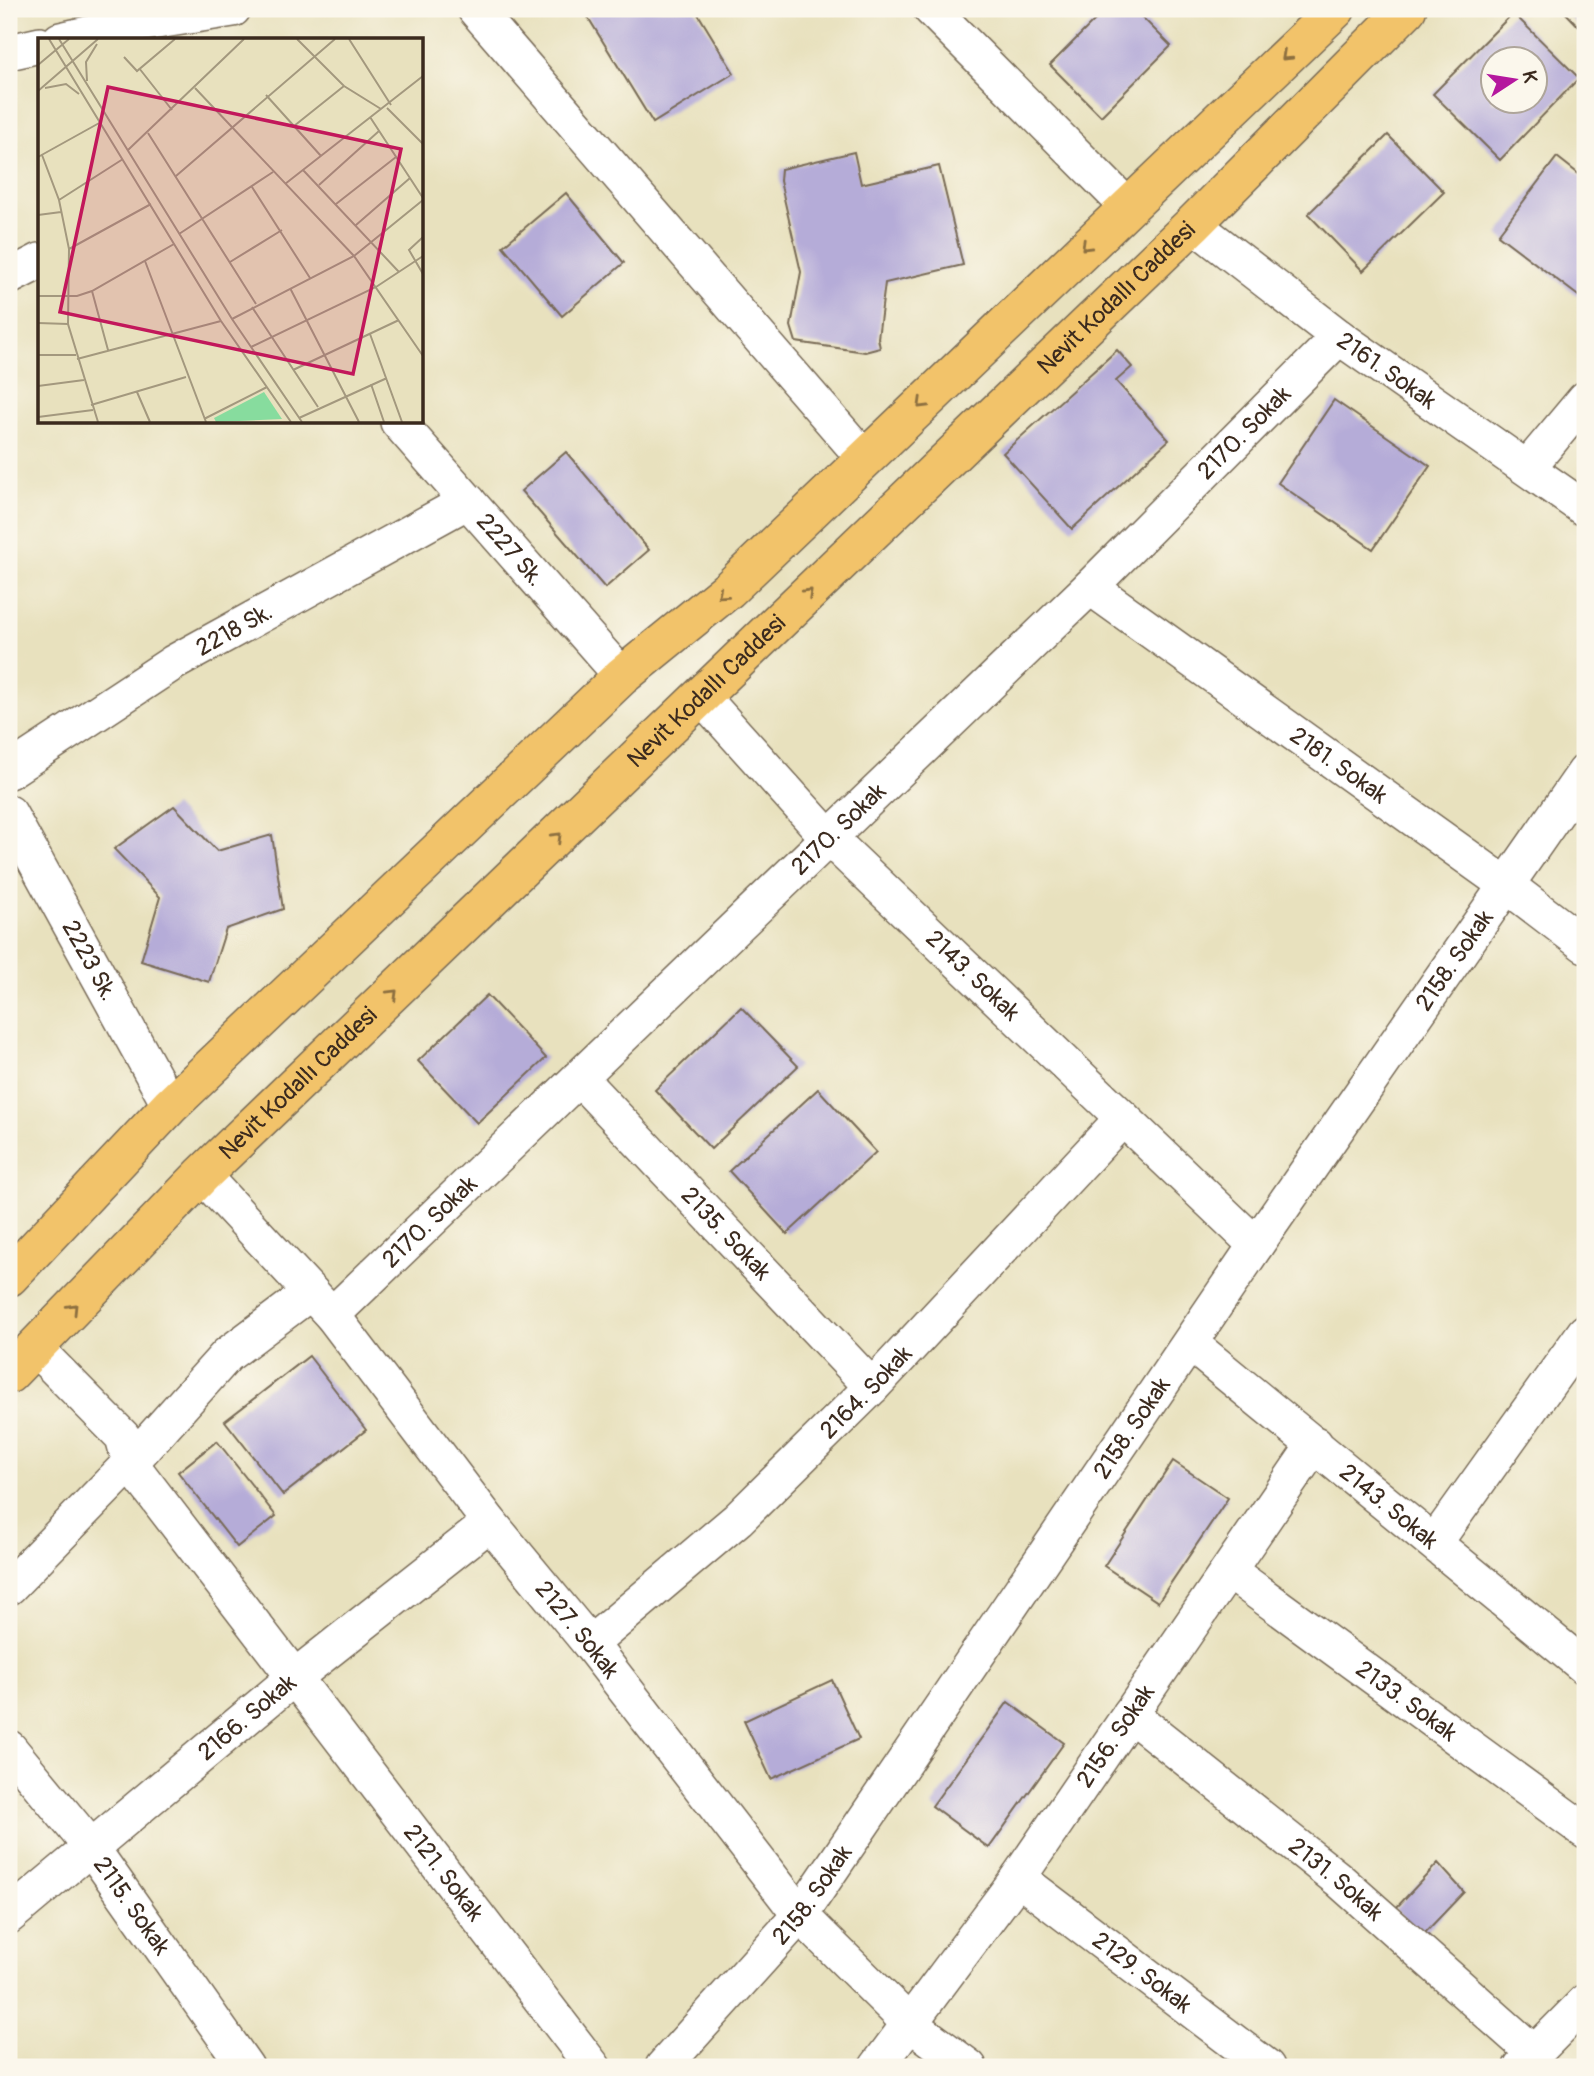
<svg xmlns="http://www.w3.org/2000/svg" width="1594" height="2076" font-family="Pangolin,sans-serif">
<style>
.building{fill:#b5acd8;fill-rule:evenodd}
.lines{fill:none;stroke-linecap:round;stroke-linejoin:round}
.minor-casing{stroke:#786a56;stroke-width:38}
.major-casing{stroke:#786a56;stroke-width:41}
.minor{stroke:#fff;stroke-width:35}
.major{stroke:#f2c36a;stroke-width:38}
.oneway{stroke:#8d6f40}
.labels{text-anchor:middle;stroke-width:5;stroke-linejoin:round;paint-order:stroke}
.street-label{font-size:24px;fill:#3b2a1e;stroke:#fbf7ec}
.inset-road{fill:none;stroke:#a3987e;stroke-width:2}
.view{fill:#c2185b;fill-opacity:0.15;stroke:#c2185b;stroke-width:3.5}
.inset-edge{fill:none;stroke:#3b2a1e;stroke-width:3.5}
</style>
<rect width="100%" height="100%" fill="#fbf7ec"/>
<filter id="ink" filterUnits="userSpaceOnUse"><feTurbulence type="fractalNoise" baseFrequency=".0143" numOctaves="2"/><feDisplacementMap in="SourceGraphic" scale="14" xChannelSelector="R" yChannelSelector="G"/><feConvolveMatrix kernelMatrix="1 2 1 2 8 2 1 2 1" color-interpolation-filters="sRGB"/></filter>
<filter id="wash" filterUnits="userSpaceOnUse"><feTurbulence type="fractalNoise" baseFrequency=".00686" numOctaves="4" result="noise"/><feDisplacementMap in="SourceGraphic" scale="28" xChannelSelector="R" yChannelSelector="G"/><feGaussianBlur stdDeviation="1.57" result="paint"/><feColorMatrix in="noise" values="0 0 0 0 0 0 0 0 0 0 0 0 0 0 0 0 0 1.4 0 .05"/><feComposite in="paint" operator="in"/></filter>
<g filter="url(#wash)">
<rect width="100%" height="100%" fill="#e8e1be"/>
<g id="blocks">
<path class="building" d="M595,9H695L734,73L653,123L586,14Z
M1106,9H1134L1171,46L1101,116L1050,65Z
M1562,9H1585V33Z
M1513,13L1579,78L1500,160L1433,94ZM1492,60H1534V102H1492Z
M1388,135L1444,192L1363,271L1308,214Z
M854,152L861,184L939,166L963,265L885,283L878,338L880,348L865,352L796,342L791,326L801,272L780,181L781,169Z
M1557,157L1585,179V301L1498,235Z
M566,193L624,263L562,316L503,246Z
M1117,350L1132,367L1116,381L1169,440L1072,529L1003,453Z
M1334,400L1430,466L1373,549L1278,483Z
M566,452L649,550L605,588L521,491Z
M174,806L217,851L272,835L283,909L226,929L209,982L141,961L160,897L114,849Z
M487,995L546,1058L477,1123L418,1061Z
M741,1007L798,1066L711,1149L655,1090Z
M818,1089L876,1152L787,1234L729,1171Z
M309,1356L366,1430L283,1495L225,1421Z
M217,1441L276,1516L237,1547L178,1472Z
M1173,1461L1228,1498L1158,1602L1104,1566Z
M832,1680L859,1739L771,1779L744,1721Z
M1008,1702L1064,1743L989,1848L932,1806Z
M1438,1863L1464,1892L1421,1937L1395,1909Z"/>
</g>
</g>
<g filter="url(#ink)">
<use href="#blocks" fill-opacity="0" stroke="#786a56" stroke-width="2"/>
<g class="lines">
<defs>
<g id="minor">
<path d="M475,9L865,459"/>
<path d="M931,9L1127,206"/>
<path d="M60,40L119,27L233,9"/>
<path d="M9,52L40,45"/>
<path id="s1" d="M1193,224L1339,337L1585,509"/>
<path d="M9,277L40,261"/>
<path id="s2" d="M398,422L622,676"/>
<path d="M1528,467L1585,399"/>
<path id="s3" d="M1090,587L1505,884L1585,945"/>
<path id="s4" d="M701,696L827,836L1256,1245"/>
<path id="s5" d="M9,771L173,663L468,501"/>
<path id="s6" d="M9,813L170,1106"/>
<path id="s7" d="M579,1078L872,1387"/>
<path id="s8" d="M202,1175L332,1315L490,1523L590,1644L800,1915L908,2022L969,2067"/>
<path id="s9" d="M332,1315L1090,587L1339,337"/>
<path id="s10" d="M1191,1344L1585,1667"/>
<path id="s11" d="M35,1348L123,1437L130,1463L593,2067"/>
<path d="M1435,1542L1585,1332"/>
<path id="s12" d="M1229,1571L1585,1831"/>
<path d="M9,1587L130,1463L227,1355L311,1292"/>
<path id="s13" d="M590,1644L738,1519L872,1387L1123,1118"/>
<path id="s14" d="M1130,1714L1338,1879L1534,2053"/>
<path id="s15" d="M9,1748L90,1846L246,2067"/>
<path id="s16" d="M1018,1878L1267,2067"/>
<path id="s17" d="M9,1916L296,1676L490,1523"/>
<path id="s18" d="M663,2067L800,1915L1256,1245L1585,772"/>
<path id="s19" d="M877,2067L1018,1878L1315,1444"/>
<path d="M1521,2067L1585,2002"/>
</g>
<g id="major">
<path d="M9,1277L170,1106L622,676L729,589L1336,9"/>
<path id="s20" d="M9,1374L202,1175L1193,224L1407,9"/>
</g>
</defs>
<use href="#minor" class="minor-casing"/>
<use href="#major" class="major-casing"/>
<use href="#minor" class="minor"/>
<use href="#major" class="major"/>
</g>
<defs><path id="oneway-chevron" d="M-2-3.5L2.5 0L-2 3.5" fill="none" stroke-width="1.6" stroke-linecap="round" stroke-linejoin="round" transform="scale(1.75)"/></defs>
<g class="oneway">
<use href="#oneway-chevron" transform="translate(1286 56) rotate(137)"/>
<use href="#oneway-chevron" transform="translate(1086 246) rotate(136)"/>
<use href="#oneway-chevron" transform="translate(922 404) rotate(136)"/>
<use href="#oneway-chevron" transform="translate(808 593) rotate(-44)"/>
<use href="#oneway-chevron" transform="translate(722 594) rotate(140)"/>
<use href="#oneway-chevron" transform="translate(557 837) rotate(-44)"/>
<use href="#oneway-chevron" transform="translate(393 994) rotate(-44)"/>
<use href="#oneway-chevron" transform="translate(73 1308) rotate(-46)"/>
</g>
</g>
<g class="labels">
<g class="street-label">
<text dy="8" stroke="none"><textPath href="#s20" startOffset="1544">Nevit Kodallı Caddesi</textPath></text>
<text dy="8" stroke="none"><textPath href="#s1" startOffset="243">2161. Sokak</textPath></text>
<text dy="8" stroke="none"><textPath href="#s9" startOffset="1269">2170. Sokak</textPath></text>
<text dy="8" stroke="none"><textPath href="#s2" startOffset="170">2227 Sk.</textPath></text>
<text dy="8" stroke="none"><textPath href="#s5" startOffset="266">2218 Sk.</textPath></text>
<text dy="8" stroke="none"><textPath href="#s20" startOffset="976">Nevit Kodallı Caddesi</textPath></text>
<text dy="8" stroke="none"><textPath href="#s3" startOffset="306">2181. Sokak</textPath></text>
<text dy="8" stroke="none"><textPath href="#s9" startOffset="702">2170. Sokak</textPath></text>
<text dy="8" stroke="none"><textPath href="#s18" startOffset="1362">2158. Sokak</textPath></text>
<text dy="8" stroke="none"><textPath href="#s6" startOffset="168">2223 Sk.</textPath></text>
<text dy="8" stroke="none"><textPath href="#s4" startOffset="390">2143. Sokak</textPath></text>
<text dy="8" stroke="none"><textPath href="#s20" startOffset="410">Nevit Kodallı Caddesi</textPath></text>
<text dy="8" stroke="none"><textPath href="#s9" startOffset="135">2170. Sokak</textPath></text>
<text dy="8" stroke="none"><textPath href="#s7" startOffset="214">2135. Sokak</textPath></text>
<text dy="8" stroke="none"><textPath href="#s13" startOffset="374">2164. Sokak</textPath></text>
<text dy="8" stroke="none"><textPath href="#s18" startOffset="794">2158. Sokak</textPath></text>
<text dy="8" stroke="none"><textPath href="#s10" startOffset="256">2143. Sokak</textPath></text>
<text dy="8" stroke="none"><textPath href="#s8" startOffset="590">2127. Sokak</textPath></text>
<text dy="8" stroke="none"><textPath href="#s12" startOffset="220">2133. Sokak</textPath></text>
<text dy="8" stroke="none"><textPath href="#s17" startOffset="310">2166. Sokak</textPath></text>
<text dy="8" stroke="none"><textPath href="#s19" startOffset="408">2156. Sokak</textPath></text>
<text dy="8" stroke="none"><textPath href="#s11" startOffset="668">2121. Sokak</textPath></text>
<text dy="8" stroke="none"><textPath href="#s14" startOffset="264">2131. Sokak</textPath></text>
<text dy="8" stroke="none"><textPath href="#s18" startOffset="228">2158. Sokak</textPath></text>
<text dy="8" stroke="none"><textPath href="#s15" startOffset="200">2115. Sokak</textPath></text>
<text dy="8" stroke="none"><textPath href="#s16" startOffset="156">2129. Sokak</textPath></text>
</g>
</g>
<g transform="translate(38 38)">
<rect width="385" height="385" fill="#e8e1be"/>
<path d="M226,354L244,381L178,384L176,380Z" fill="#87dc9e"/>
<path class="inset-road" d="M11,1L183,283L253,384M21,1L194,281L264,384M259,1L306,48L343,71M311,1L353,67M86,19L99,33L137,1M0,27L31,1M101,30L134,72M49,43L48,24L59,6M7,50L28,46L41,56M157,50L316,218L385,318M0,53L60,1M228,57L283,118M349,70L385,106M332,79L385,160M256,88L306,48M110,95L218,266M90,112L206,1M4,117L21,162L31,211L30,286L60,384M0,119L63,84M265,132L361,234M138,138L297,1M247,146L385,38M281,147L341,93M214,149L272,240M21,162L85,121M298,166L358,119M0,177L23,174M318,187L372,140M141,196L235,134M385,199L371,212L385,236M31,211L113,166M107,223L168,384M192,224L244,192M252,250L321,384M54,253L70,312M0,258H39L54,253L136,206M214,269L280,369M194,281L316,218L385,162M0,285L30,286M332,296L364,384M213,309L338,249L385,218M0,317H38M39,321L183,283M255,332L361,282M333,346L346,384M0,348L46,342M99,354L112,384M53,367L148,339M0,379L55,372M261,380L349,340M166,381L229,349"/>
<path class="view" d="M70,49L363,111L315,336L22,274Z"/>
<rect width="385" height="385" class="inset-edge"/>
</g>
<rect width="1594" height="2076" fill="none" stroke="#fbf7ec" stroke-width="35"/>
<g transform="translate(1514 80) rotate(78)"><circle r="33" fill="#fbf7ec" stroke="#aea59a" stroke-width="2"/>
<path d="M0-5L12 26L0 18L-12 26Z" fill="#b5179e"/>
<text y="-10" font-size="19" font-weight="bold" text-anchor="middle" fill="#3b2a1e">K</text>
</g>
</svg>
